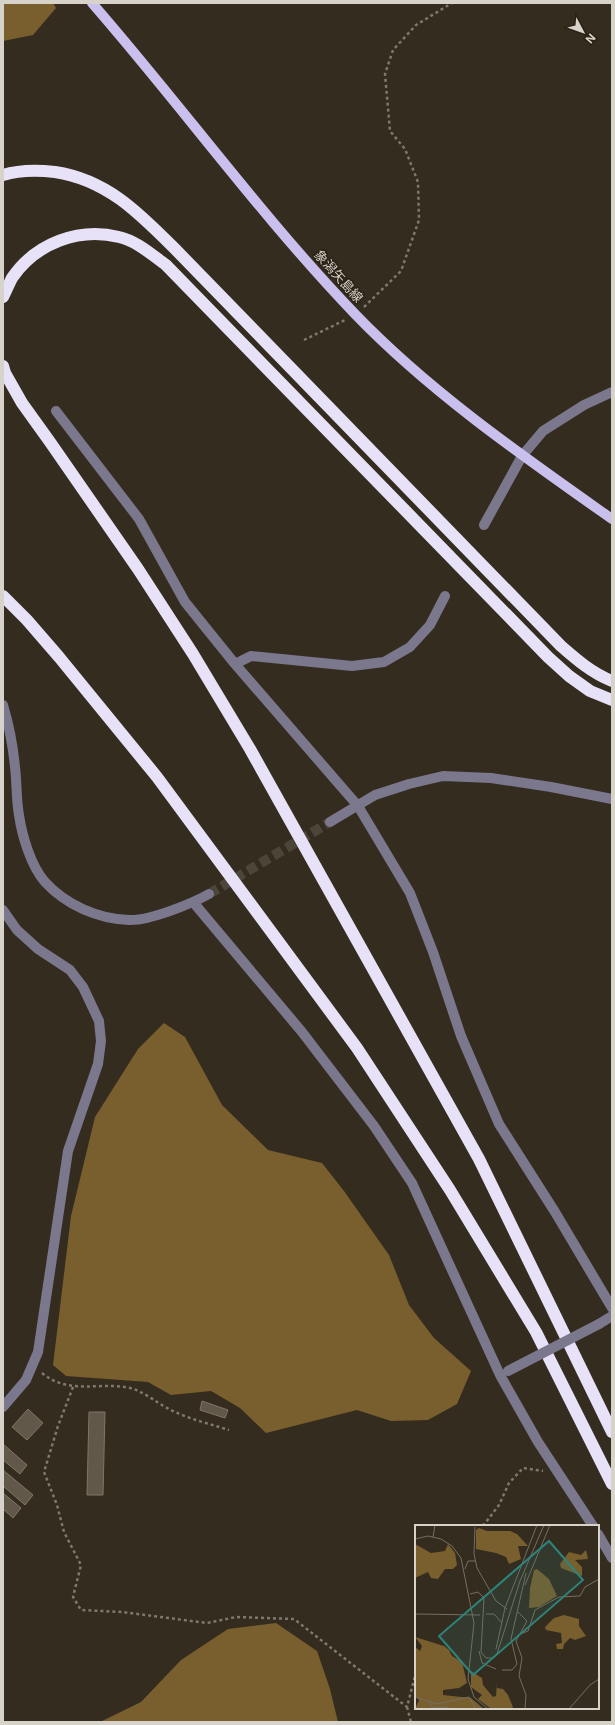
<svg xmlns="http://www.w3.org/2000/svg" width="615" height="1725" font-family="Inter,'Noto Sans JP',sans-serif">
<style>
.forest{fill:#795e2e}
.building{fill:#61584a;stroke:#807667}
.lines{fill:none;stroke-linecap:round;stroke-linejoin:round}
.minor-tunnel{stroke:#4c4539;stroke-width:10;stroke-dasharray:10 5;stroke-linecap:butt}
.path{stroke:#7f786d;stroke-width:2.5;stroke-dasharray:3 3;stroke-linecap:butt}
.minor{stroke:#7b778d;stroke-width:10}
.major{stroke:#cac0ed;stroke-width:10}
.highway{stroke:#e7e2f8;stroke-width:12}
.minor-bridge{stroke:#7b778d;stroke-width:10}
.labels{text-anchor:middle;stroke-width:3;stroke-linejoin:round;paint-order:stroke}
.street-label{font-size:13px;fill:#d7d2ca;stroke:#2a2215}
.inset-road{fill:none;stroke:#756e63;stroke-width:1}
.view{fill:#2d847c;fill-opacity:0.15;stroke:#2d847c;stroke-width:2}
.inset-edge{fill:none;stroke:#d7d2ca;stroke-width:2}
</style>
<rect width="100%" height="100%" fill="#342c1f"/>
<path class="forest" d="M3,3H53L56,8L33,35L3,41Z
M164,1023L185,1037L222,1105L268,1150L322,1163L344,1191L389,1255L409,1305L434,1338L471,1371L457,1404L428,1420L391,1421L357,1410L266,1433L240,1408L211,1391L171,1395L148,1382L66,1376L53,1365L71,1216L95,1117L138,1049Z
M276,1623L317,1651L330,1689L338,1722H100L141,1702L181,1660L228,1629Z"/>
<path class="building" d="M202,1401L228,1410L225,1418L200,1410Z
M28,1409L43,1423L27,1440L12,1427Z
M89,1412H105L103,1495H87Z
M3,1444L27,1465L20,1474L3,1460Z
M3,1470L33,1495L25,1505L3,1486Z
M3,1493L21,1508L13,1518L3,1509Z"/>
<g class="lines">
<path class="minor-tunnel" d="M209,894L330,822"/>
<path class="path" d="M364,307L401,271L419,220L418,182L405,149L390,131L385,74L393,50L416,25L452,3
M304,340L345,320
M42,1373C67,1394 95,1383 125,1387C142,1389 156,1403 171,1410C189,1419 210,1424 229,1430
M73,1387L58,1426L44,1472L57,1505L64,1532L81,1565L73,1597L81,1610L122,1612L207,1623L236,1617L294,1619L407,1707L416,1672
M483,1526L499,1505L509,1483L523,1468L543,1471
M407,1707L411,1722"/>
<path class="minor" d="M56,411L139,519L185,602L235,664L358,806L410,893L433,952L461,1036L499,1124L555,1212L612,1308
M484,525L522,456L543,431L584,405L612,392
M235,664L251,656L352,666L384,662L410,647L430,625L445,596
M3,705C9,725 13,746 15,767C17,783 16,799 19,815C22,836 31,866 45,882C66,905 98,919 129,920C149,921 191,904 209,894
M330,822L375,795L409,784L443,776L491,778L551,787L612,799
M193,902L302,1032L374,1126L412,1183L500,1375L538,1442L593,1526
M3,910L17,930L38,949L70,970L83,987L99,1021L101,1041L98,1064L68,1151L38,1352L26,1380L3,1407
M599,1324L612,1316
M598,1534L612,1558"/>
<path class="major" d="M92,3C181,105 261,216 355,314C430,392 524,457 612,519"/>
<path class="highway" d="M3,175C19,170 38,170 55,172C109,180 142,216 179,253L561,646C577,660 592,673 612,681
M3,297C6,291 9,284 12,278C36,243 79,227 119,237C137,241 152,255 166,265L548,657L569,676L590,691L612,700
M3,366L5,373L22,403L50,442L138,569L193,654L250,749L479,1159L612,1432
M3,596L27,620L59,657L157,777L357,1048L450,1190L536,1332L612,1484"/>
<path class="minor-bridge" d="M508,1371L599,1324"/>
</g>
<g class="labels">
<g class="street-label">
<text transform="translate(339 276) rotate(48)" y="5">象潟矢島線</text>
</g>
</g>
<g transform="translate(415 1525)">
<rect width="184" height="184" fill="#342c1f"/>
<path d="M64,3L72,6H95L102,9L113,21H103L106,34L94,39L91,32L81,28L61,24V5ZM0,19L16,28L30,26L33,19L40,28L42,40L38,44H30L23,54L16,53L13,47L0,53ZM171,25L173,34L160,35L167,42V51L146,43L145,39L154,27L166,30ZM122,44L134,54L142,71L124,82L114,83L115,63L119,45ZM149,90L164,94V101L171,111L160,115L155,113L149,119L148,124H142L141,119L147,118L146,108L131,105L130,102L139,93ZM0,112L29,121L34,125L37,131L47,137L52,158L44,163L28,165V170L56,173L69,184H0L4,175L0,171V122L5,126L7,121ZM56,146L67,153L68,160L78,172L81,171L82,158V163L88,164L93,170L98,182L96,184H76L63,174L67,170L56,162Z" fill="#795e2e"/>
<path class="inset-road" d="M34,0H88M149,0H170M60,2L59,29L62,43L81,76L92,84M18,12L20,0M0,14L13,11L26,14L37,21L46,33L59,98L53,154L59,172L73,184M50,44L53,36H60M110,60L135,0M55,69L63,67L69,73L66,127L71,133H77L82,129L105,56L129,0M103,87L112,96L101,116L107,133L104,151L111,170L110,184M0,89L65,90M71,89H79L87,98M103,110L113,106L120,85L144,72L165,71L170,62L184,54M81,124L90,83L122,0M64,126L67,138L81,144M87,145H97L102,139L96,114L111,48M0,172L22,179L54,172L61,184M14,176L17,183L30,182L37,184M154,184L175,160L184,154"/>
<path class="view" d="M134,16L168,55L58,150L24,111Z"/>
<rect width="184" height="184" class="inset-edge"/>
</g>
<rect width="615" height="1725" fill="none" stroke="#d7d2ca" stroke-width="8"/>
<g transform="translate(583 32) rotate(131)" stroke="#2a2215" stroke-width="3" paint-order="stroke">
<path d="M0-3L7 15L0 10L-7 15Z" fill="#d7d2ca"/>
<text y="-6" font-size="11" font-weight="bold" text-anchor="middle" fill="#d7d2ca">N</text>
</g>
</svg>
